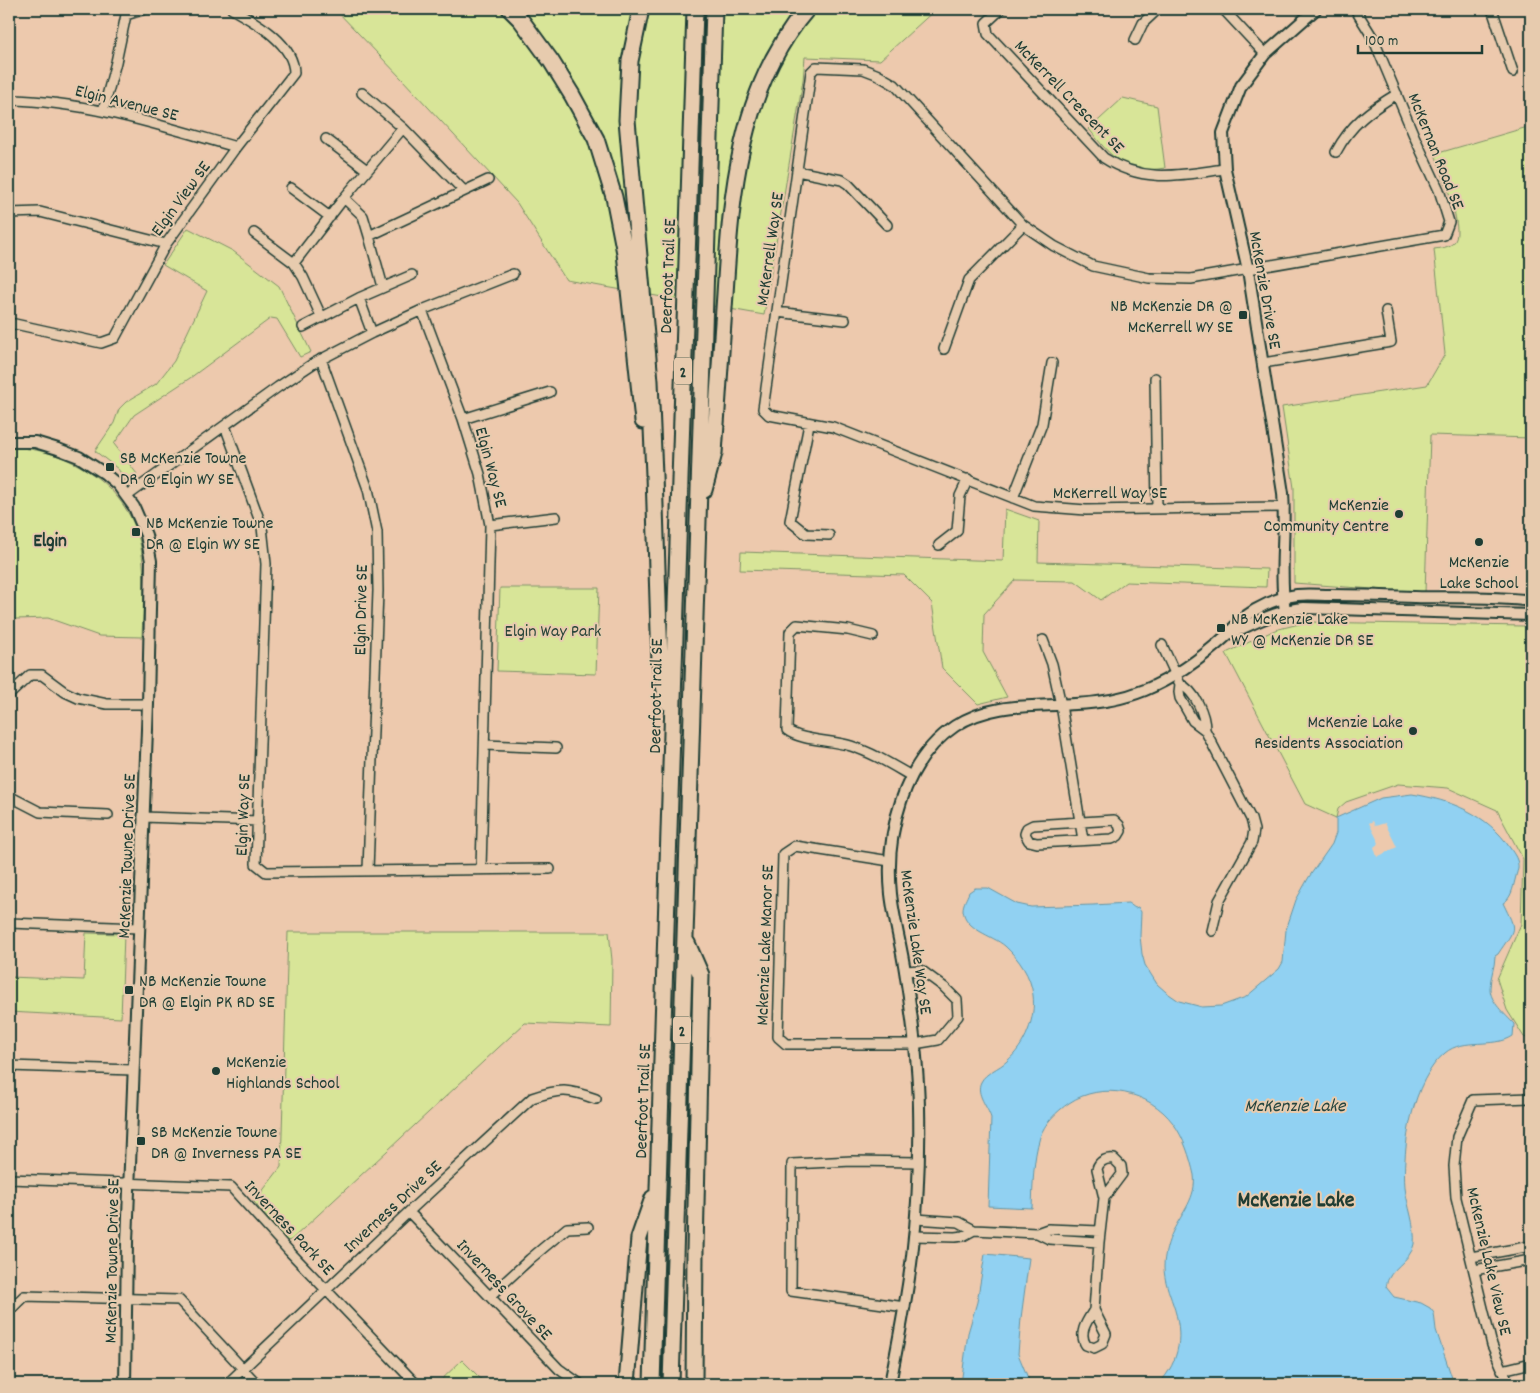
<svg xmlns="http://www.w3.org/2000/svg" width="1540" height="1393" font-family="Dekko,sans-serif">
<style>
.green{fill:#d8e598;stroke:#7c9166}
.water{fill:#91d1f2;stroke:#6396a6}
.pier{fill:#edc9ad}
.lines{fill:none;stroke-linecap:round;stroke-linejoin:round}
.minor-casing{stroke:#1f3d34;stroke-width:12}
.tertiary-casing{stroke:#1f3d34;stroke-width:14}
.motorway-casing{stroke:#1f3d34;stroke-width:19}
.minor{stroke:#e7cbae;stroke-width:9}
.tertiary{stroke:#e7cbae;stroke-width:10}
.motorway{stroke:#e7cbae;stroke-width:15}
.poi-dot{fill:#1f3d34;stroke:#e7cbae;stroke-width:2}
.labels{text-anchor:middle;stroke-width:4;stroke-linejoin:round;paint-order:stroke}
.shield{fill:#e7cbae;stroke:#5b6859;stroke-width:1}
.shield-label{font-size:16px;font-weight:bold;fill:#1f3d34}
.street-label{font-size:18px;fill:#1f3d34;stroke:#e7cbae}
.poi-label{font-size:18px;fill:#1f3d34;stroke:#e7cbae;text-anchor:start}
.park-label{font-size:18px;fill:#284539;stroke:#e7cbae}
.neighbourhood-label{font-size:19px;font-weight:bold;fill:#1f3d34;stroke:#e7cbae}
.water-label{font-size:19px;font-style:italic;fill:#25443e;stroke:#e7cbae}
.district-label{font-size:22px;font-weight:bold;fill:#1f3d34;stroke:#e7cbae}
</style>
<rect width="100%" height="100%" fill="#edc9ad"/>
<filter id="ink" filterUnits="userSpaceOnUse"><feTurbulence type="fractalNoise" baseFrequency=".02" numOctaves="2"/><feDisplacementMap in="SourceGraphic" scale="10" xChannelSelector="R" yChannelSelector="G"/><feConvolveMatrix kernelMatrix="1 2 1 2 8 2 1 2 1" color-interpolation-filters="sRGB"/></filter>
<g filter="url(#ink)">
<path class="green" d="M335,9H936L880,60L805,57L803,80L764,315L566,280L517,203L402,79Z
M1123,98L1157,106L1165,168C1125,175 1112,158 1089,129Z
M1531,126V438L1430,435L1425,593L1294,583V488L1282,407L1427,385L1445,354L1434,249C1442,248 1451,247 1455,241C1464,227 1441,170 1435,154Z
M188,228L233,251L279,286L311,352L300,357L277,319L271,318L190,378L134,415L114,444L137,474L127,482L118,469L95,451L114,423L119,409L126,402L156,384L174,361L207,291L163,265Z
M9,448C68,446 131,488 141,548C146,577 143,607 142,637L99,636L48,618L16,619L9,624Z
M1005,509L1039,521L1038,562L1267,569L1266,587L1126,582L1101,600L1075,581L1015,580L984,614L983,652L1007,697L978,704L942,668L932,603L904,575L740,570L741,552L1003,561Z
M500,588H599L596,674L497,671Z
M1307,622L1523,626L1531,627V1039L1524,1037L1507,1010L1497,979L1521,924L1523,859L1497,810L1448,788L1398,784L1346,802L1338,809L1336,818L1305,804L1226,653L1275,630Z
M288,932H609L612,960L611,1027L525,1023L291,1240L286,1241L254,1202L281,1167Z
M86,933L124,934L121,1018L9,1012V977L84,980Z
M462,1360L486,1384H437Z"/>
<path class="water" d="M1412,794C1450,800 1488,814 1510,848C1514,854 1519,860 1518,869C1517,872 1516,876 1515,880C1513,888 1511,899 1503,903C1517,932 1516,927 1498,954L1495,956C1495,967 1490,977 1490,988C1490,1002 1505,1014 1514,1024L1513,1036C1493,1049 1464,1037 1445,1053C1412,1080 1402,1148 1405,1188C1407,1205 1416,1227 1414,1244C1411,1262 1388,1268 1386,1287L1394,1297L1421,1303L1430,1308L1434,1313L1436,1330L1454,1384H1159C1180,1360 1184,1335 1173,1304C1169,1292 1164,1280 1164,1267C1164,1256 1168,1241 1173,1231C1182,1213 1197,1197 1194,1175C1190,1157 1184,1138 1173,1123C1149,1091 1102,1081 1069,1103C1057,1111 1044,1124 1040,1137C1033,1159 1033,1185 1032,1208L988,1206L991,1118C988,1107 975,1094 981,1082C985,1073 1000,1068 1007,1061C1025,1046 1036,1018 1033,995C1031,976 1019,959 1005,946C992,935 965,930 963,910C963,903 967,898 969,892L975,888H988L1017,904L1031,907L1093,905L1128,903L1135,908L1138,907L1141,912L1140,936L1142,954L1145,965L1157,984L1166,992L1179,1001L1202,1007L1221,1006L1246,997L1279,969L1283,962L1286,930L1296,900L1309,877L1332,844L1336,833V818L1381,798Z
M985,1254L1029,1258L1021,1318L1018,1354L1028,1378L1032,1384H961L968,1333L977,1302Z"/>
<path class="pier" d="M1373,821L1375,826L1385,823L1397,847L1377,857L1374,847L1379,843L1369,823Z"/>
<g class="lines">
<defs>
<path id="minor" d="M1001,9L986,23L988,34L1104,158C1144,184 1180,175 1225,169
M1223,9L1265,54
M1492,9L1513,72
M1135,40L1143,23L1158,9
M362,93L403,128L464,191
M9,100C87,101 162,126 236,147
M103,111L116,62L126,15L145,9
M326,139L367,170
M1336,152C1351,124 1370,110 1397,94
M797,171L842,180L848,184L887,225
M291,188L330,217
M344,198L403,128
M9,213L40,212L166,244
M254,233L294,263
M383,287L369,236L488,180
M359,298L412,275
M422,310L513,274
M777,312L845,320
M322,318L303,277L294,263L344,198L363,216L369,236
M9,325L15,324L101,343L115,338L166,244L236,147L294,73C294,43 255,22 232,9
M303,327L359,298L372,333
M944,349L969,280L1023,225
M321,359L368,489L377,532L378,591L368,870
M1263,363L1391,342L1386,311
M1155,378L1157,508
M463,419L550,392
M809,424L790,521L806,534L829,535
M225,426L262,527L266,564L256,864L266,872L550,869
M127,496L278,387L314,363L372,333L422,310L463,419L480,474L490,525L481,869
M1013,498L1042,424L1052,363
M1284,507L1086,510L1034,506L833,427L769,415L763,409L811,72L816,67L863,69L876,74L895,85L1023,225L1054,246L1093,266L1149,278L1191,279L1444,235L1449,222L1439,190L1415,138L1373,38L1355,9
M490,525L556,517
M939,545L957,531L960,496L968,479
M873,636L848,630L797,625L790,632L787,730C801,741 832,740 851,746C873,753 892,765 911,776
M1043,640L1052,664L1061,705L1083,840
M1162,645L1180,684L1179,692L1180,698L1193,721L1205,730
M1180,684C1195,691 1205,714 1205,730L1251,819L1254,830L1252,842L1219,901L1212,931
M9,695L30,675H42L65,692L78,698L107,704H148
M485,745L556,748
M9,796L40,812L108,815
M143,817L258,821
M1114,820L1119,825L1121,831L1118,836L1112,839L1037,843L1029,841L1025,834L1027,828L1033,825Z
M890,861L795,846L783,854L778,1037L786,1044H914L938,1040L958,1016L957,1000L944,987L921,970L905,971
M9,923L139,928
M9,1066L133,1070
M9,1179L231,1187L289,1251L416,1384
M409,1212L559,1369L580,1384
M916,1219L959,1222L974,1230
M1037,1233L1049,1239L1099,1242
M914,1236L955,1237L963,1236L974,1230L1037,1233L1048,1229L1100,1231
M1471,1257L1531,1246
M1474,1270L1531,1260
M490,1296L530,1259L567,1228L588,1227
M905,1307L791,1291L792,1164L852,1161L918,1162
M1094,1310L1099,1242L1104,1198L1097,1169C1099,1161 1106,1158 1114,1159L1121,1166L1122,1174L1104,1198
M1094,1310L1106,1334L1102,1344L1094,1348L1086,1345C1078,1333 1087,1321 1094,1310Z
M9,1311L24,1296L179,1300L257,1384
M1502,1370L1531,1363
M227,1384L416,1205L532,1098C561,1088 568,1089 596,1099
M1509,1384L1492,1345L1456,1198L1454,1166L1457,1137L1473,1100L1531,1098"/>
<path id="tertiary" d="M9,442H35L58,449L79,457L104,473L118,485L134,507L146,535L151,561L148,704L127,1242L125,1384
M1285,611C1279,572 1286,532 1283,493L1248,270L1225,169L1223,133L1241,86L1265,54L1316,9
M1229,634C1253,624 1277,610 1304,608L1531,615
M890,1384C898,1342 907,1299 912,1256C918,1207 920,1156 919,1107C918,1062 912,1015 905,971C901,945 894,920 891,894C885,834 903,761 955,726C992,702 1034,707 1075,704C1099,703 1123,699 1145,690C1174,678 1203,657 1226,636C1235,626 1243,617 1255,610C1267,603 1283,597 1297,595C1308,594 1319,595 1330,595C1358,595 1386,596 1414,597C1453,598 1493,596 1531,601"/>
<path id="motorway" d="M510,9L521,20L551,61L572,95L596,139L614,197L625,253L643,421
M641,9L630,61L627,120L650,381L654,475L660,663L667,702
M704,490L714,453C718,400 721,347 725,294C731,195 739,88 807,9
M687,943L701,975L695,1251L694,1384
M627,1384L639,1238L653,1198
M652,1384C667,926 679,467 695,9
M671,1384L714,9"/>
</defs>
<use href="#minor" class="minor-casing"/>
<use href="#tertiary" class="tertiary-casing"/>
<use href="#motorway" class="motorway-casing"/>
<use href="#minor" class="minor"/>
<use href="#tertiary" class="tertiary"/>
<use href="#motorway" class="motorway"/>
</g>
</g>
<g class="poi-dot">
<rect x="1238" y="310" width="10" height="10" rx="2.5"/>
<rect x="105" y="462" width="10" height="10" rx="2.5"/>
<circle cx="1399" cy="514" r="5"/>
<rect x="131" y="527" width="10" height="10" rx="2.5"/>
<circle cx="1479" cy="542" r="5"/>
<rect x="1216" y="623" width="10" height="10" rx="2.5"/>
<circle cx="1413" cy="731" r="5"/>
<rect x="124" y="985" width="10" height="10" rx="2.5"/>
<circle cx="216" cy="1071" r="5"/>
<rect x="136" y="1136" width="10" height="10" rx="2.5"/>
</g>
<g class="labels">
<g class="shield">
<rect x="674" y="357.5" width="18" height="27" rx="4"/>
<rect x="673" y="1016.5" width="18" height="27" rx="4"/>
</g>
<g class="shield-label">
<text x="683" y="377">2</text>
<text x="682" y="1036">2</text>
</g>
<g class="street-label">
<text transform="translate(1070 96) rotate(46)" y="6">McKerrell Crescent SE</text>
<text transform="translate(127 102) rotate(14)" y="6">Elgin Avenue SE</text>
<text transform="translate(1437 151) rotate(68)" y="6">McKernan Road SE</text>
<text transform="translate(180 198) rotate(-54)" y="6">Elgin View SE</text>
<text transform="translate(769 249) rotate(-82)" y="6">McKerrell Way SE</text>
<text transform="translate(667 276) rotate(-88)" y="6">Deerfoot Trail SE</text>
<text transform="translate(1266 290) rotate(80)" y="6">McKenzie Drive SE</text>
<text transform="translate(492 467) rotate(75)" y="6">Elgin Way SE</text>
<text x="1110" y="498">McKerrell Way SE</text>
<text transform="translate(360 610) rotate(-89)" y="6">Elgin Drive SE</text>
<text transform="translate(655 696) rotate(-89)" y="6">Deerfoot Trail SE</text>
<text transform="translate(242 815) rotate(-88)" y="6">Elgin Way SE</text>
<text transform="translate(126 856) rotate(-88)" y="6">McKenzie Towne Drive SE</text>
<text transform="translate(917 942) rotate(82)" y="6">McKenzie Lake Way SE</text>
<text transform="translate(764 945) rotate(-88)" y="6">Mckenzie Lake Manor SE</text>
<text transform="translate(642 1101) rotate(-88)" y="6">Deerfoot Trail SE</text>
<text transform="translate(392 1206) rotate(-43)" y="6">Inverness Drive SE</text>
<text transform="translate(290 1227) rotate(47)" y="6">Inverness Park SE</text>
<text transform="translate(111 1261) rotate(-89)" y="6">McKenzie Towne Drive SE</text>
<text transform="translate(1490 1261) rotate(77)" y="6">McKenzie Lake View SE</text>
<text transform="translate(505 1289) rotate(47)" y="6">Inverness Grove SE</text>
</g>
<g class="poi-label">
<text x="1233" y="311" text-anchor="end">NB McKenzie DR @<tspan x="1233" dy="21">McKerrell WY SE</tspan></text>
<text x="120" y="463">SB McKenzie Towne<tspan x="120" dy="21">DR @ Elgin WY SE</tspan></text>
<text x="1389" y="510" text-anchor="end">McKenzie<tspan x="1389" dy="21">Community Centre</tspan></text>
<text x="146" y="528">NB McKenzie Towne<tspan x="146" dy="21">DR @ Elgin WY SE</tspan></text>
<text x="1479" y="567" text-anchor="middle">McKenzie<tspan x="1479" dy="21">Lake School</tspan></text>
<text x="1231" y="624">NB McKenzie Lake<tspan x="1231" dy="21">WY @ McKenzie DR SE</tspan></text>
<text x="1403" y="727" text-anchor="end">McKenzie Lake<tspan x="1403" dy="21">Residents Association</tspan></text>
<text x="139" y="986">NB McKenzie Towne<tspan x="139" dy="21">DR @ Elgin PK RD SE</tspan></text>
<text x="226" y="1067">McKenzie<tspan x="226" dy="21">Highlands School</tspan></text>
<text x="151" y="1137">SB McKenzie Towne<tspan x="151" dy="21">DR @ Inverness PA SE</tspan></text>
</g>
<g class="park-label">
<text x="553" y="636">Elgin Way Park</text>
</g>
<g class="neighbourhood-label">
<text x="50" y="546">Elgin</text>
</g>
<g class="water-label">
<text x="1295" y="1111">McKenzie Lake</text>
</g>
<g class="district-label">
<text x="1296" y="1206">McKenzie Lake</text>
</g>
</g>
<rect width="1540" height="1393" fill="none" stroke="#e7cbae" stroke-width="30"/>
<rect x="15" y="15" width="1510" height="1363" fill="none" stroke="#1f3d34" stroke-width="2" filter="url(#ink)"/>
<path d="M1358 45v8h124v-8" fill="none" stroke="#1f3d34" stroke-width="2.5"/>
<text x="1365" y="45" font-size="15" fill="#1f3d34" stroke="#e7cbae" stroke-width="4" paint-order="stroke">100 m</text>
</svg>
